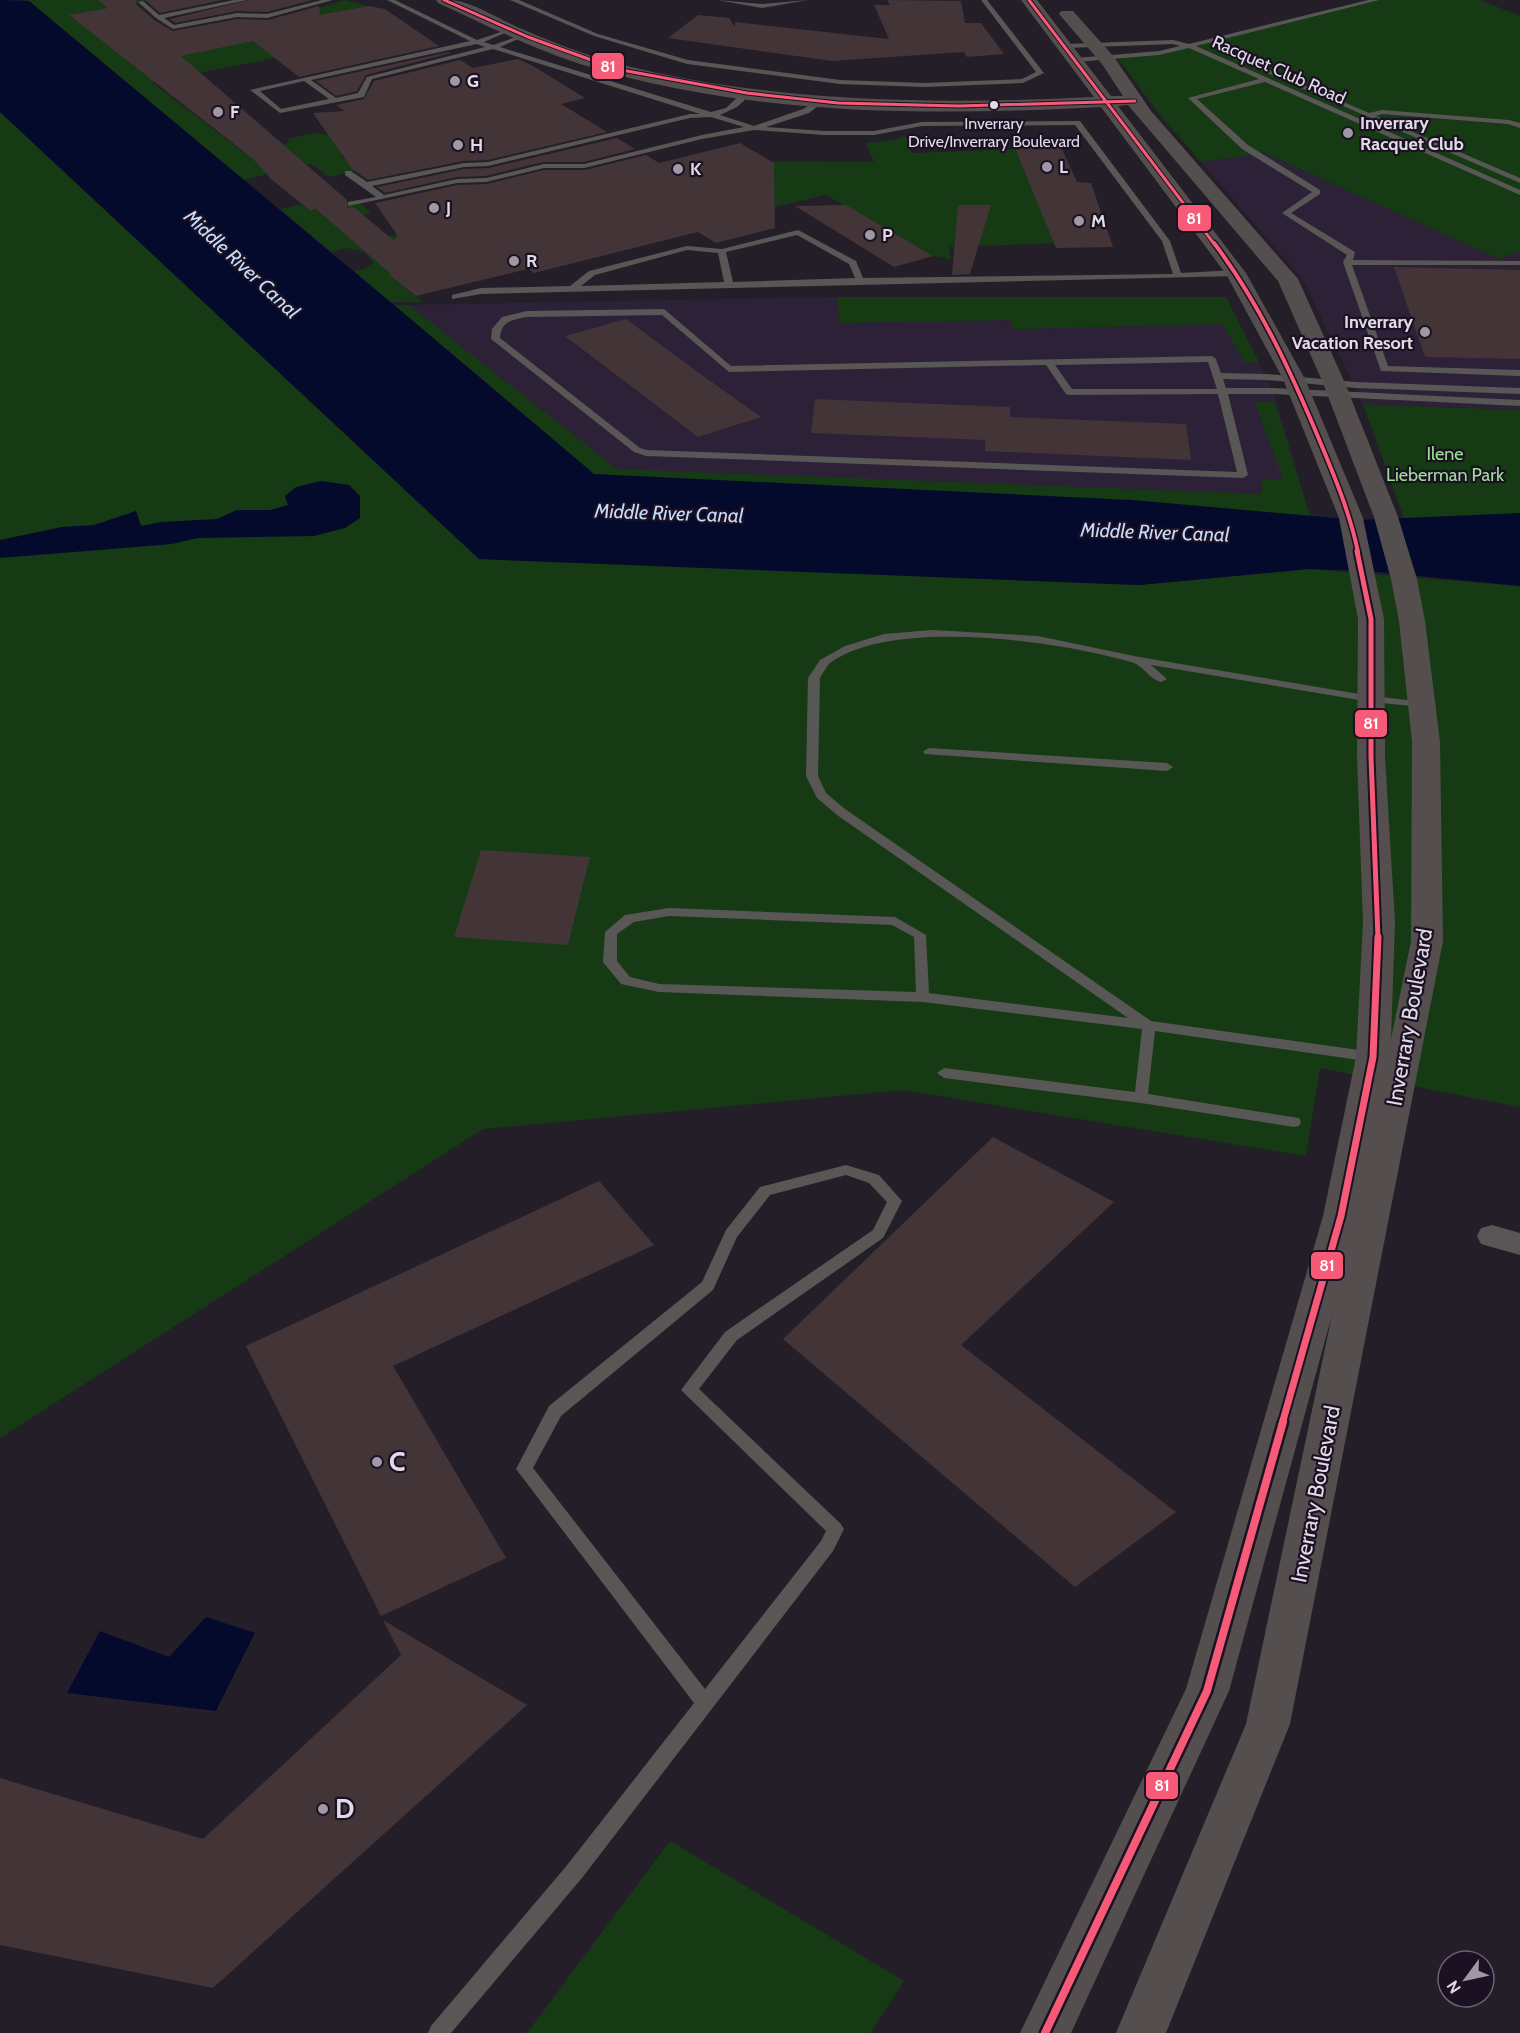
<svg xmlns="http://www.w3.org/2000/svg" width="1520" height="2033" font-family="Cabin,sans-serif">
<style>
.built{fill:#2c2137}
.green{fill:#153a14}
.water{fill:#030a2c}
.building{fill:#433438}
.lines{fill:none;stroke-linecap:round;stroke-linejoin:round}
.lane{fill:#595656;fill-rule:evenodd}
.street{fill:#595656;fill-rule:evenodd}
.secondary{fill:#544f4e;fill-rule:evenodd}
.bus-1-far4-casing{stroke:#1b1123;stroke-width:5}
.bus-1-far3-casing{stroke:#1b1123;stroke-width:7}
.bus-1-far2-casing{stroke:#1b1123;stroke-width:9}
.bus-1-far1-casing{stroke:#1b1123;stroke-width:11}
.bus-1-casing{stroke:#1b1123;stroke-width:13}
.bus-1-far4{stroke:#f75a77;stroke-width:3}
.bus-1-far3{stroke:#f75a77;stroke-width:4}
.bus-1-far2{stroke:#f75a77;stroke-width:5}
.bus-1-far1{stroke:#f75a77;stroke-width:7}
.bus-1{stroke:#f75a77;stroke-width:8}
.poi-dot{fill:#9f99a5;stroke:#1b1123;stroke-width:2}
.bus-dot{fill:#e1dbe8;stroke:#1b1123;stroke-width:2}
.labels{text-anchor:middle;stroke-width:4.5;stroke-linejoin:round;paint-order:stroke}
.far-bus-label{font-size:16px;fill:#e1dbe8;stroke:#1b1123}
.far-street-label{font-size:18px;fill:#e1dbe8;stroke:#1b1123}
.far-poi-label{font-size:18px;font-weight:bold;fill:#e1dbe8;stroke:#1b1123;text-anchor:start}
.far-park-label{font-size:18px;fill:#9ae293;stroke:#1b1123}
.far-water-label{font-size:20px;font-style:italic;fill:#c5dbfc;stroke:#1b1123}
.street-label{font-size:22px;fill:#e1dbe8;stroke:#1b1123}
.near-poi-label{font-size:27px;font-weight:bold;fill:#e1dbe8;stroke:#1b1123;text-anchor:start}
.line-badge{stroke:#1b1123;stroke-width:2}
.badge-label{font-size:16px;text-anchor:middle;font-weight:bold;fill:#fff}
</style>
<rect width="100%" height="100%" fill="#241e29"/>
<path class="built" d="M1265,153L1499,259L1520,251V410L1363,404L1303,280L1201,162Z
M837,297H1226L1273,391L1310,516L594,474L394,305Z"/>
<path class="green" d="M27,0H152L70,15L132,64L345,0L369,6L275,58L152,82L244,153L289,143L287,139C299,137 318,130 329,136L373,126L548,107L574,112L468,140L456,133L341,156L357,170L329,177L311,164L244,180Z
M1376,0H1480L1520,16V251L1499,259L1265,153L1201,162L1159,114L1117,57L1159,53Z
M0,112L479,559L1139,585L1309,569L1520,586V1107L1320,1068L1306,1156L904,1090L483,1129L0,1438Z
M905,135L912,153L1016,149L1061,243L949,247L951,259L933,256L826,195L689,227L389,275L423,302H390L354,271L365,269L373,263L365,252L346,248L331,252L280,209L302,204L311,211L357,200L371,213L354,216L337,227L357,244L446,222L745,161L874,162L866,143L895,140Z
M837,297H1226L1259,362L1245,363L1222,324L1013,329L1010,320L840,323Z
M394,305H409L617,469L1262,494L1261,480H1283L1255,402H1275L1310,516L594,474Z
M1363,404L1520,410V516L1406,524Z
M670,1841L904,1981L870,2033H527Z"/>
<path class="water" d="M0,0L29,1L394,305L594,474L1132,500L1358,520L1520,513V586L1367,571L1309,569L1139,585L479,559L0,112Z
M321,481L349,485L360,496V518L345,528L314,536L198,538L172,544L0,558V540L62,527L94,525L136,511L141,526L161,522L217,519L237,510H271L288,505L285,496L296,487Z
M206,1617L255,1633L216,1711L67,1693L100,1631L169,1657Z"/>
<path class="building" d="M98,0H137L136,4L154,20L173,31L237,19L268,20L319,6L320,15L369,6L385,9L439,46L299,77L253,41L181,56L347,200V208L354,207L393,240L398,236L375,203L457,185L487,184L544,170H585L646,155L659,163L740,143L774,163L775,228L716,243L698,232L534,273L528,269L416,296L389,275L391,274L316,209L311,211L302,204L271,179L253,159L69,15L108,8Z
M145,0H223L160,13Z
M249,0H313L267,12L237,11L175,23L170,19Z
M887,0L961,1L965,23H981L1004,54L967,57L964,52L832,61L668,38L698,15L729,18L735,27V22L889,39L874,5H890Z
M449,52L451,53L366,75L357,91L336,96L316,81Z
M518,59L533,66L585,98L561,104L607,132L488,160L464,161L368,180L352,169L313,113L344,111L336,105L364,99L374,81L460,60L473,68Z
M617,138L635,149L584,162H543L486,176L457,177L385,193L377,187L464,169L489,168Z
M1061,147L1077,182L1091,183L1113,247L1056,248L1015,148Z
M846,205L933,256L894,267L795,206Z
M958,205H991L970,274L952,275Z
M1394,267L1520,270V359L1425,357Z
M626,319L699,373L761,417L698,437L565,336Z
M815,399L1010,407V417L1186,424L1191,460L985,451V440L811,433Z
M481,850L590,857L568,945L454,937Z
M993,1137L1114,1202L961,1345L1176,1512L1075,1587L783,1339Z
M599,1181L654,1245L393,1366L506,1558L381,1616L246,1346Z
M383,1620L527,1705L213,1988L0,1945V1778L203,1839L401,1655Z"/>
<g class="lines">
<path class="lane" d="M234,0H247L164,18L174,25L237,13L267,14L322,0H333L267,18L237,17L173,29L156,18L138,2L143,1L159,15Z
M387,0H395L477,40L512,28V30L484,42L493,45L525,34V36L500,47L711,112L726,108L744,91H750V95L737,107L720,115L754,126L803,109L818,100L822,102L821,104L809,113L766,127L824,131H874L922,122L1080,121L1170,241L1181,273L1236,270L1240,273L1236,276L481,294L452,299V295L481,288L570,286L589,271L687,246L722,249L798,230L856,261L863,278L1173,274L1162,241L1075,125L922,126L874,135H824L754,130L702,139L584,168H544L486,182L457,183L348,206V202L376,197L345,175V171H351L367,182L464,163L488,162L690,114H700L493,49L372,79L364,97L280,113L250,90L470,41ZM477,44L485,47L367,77L358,93L336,98L311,80ZM304,81L329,99L281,109L260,91ZM711,117L744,127L702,135L584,164H544L486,178L457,179L384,195L372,186L464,167L488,166L690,118ZM797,235L849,264L855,278L733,282L726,252ZM687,250L718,253L724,282L581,286L595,275Z
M510,0H519L598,34L688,60L840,80L925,83L1022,79L1036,72L981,0H987L1044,73L1023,83L925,87L840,84L687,64L594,36Z
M717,0L762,4L808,0L762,8Z
M1368,0H1379L1196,46L1520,190V195L1265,82L1197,99L1248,145L1320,190V194L1291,213L1355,252L1353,260L1520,261V265H1352L1388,366L1520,370V376L1381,371L1343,262L1347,255L1282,213L1312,192L1242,149L1188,98L1259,79L1189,48L1159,55L1076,62L1073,60L1076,58L1159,51L1180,46L1173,44L1066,48L1063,46L1066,44L1173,40L1189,44Z
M1228,54H1232L1369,113L1382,110L1509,120L1520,123V128L1508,124L1382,114L1376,116L1520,178V183L1228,56Z
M664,309L731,366L1212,356L1216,359L1221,373L1266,374L1356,382L1520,388V394L1356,388L1266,380L1223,379L1226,388H1273L1520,400V406L1273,394H1228L1248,475L1243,478L646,456L634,452L491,339L492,329L502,317L527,311ZM662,315L729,372L1046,365L1066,394L1069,395L1218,394L1237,472L647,450L640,448L500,338C501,321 512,320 527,317ZM1208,362L1217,389H1072L1055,365Z
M932,630L1038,636L1139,657L1371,696L1426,702V706L1422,707L1371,702L1151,665L1167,679L1161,682C1149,679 1143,665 1131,662C1059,641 892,617 830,663C826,667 823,673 820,678L818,776L826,793L845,809L1151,1021L1373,1052L1378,1054L1380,1057L1378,1060L1373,1062L1155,1031L1148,1094L1299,1118L1301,1122L1299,1126L1294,1127L1141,1103L944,1078L937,1073L944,1068L1135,1092L1142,1029L923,1002L659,992L621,984L603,962L605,932L625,915L669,908L895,917L926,935L929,993L1128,1018L837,815L817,798L806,776L808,678L820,660L845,646L884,634ZM669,916L892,925L914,937L916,992L659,984L630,977L617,961V934L634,922Z
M929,748L1167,763L1173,767L1167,771L925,754L923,752L925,750Z
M846,1165L879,1175L902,1201L883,1238L737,1340L699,1389L841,1524L844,1529L833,1551L582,1878L451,2033H428L431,2026L568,1864L694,1703L516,1469L549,1406L702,1282L726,1230L760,1187ZM846,1175L869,1183L887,1202L873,1230L725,1332L681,1390L826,1531L821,1541L705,1689L533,1468L561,1416L713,1290L737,1237L770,1195Z"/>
<path class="street" d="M1492,1225L1520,1233V1255L1481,1244L1477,1236L1481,1228Z"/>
<path class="secondary" d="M436,0C443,0 452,0 459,1C478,6 498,18 517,27C550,41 584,55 619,64C773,103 936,105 1094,97L1021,0H1037L1111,96H1123L1102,64L1059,14L1061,11H1073L1114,57L1151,111L1298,279L1345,383L1398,517L1417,579L1425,621L1440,742L1443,941L1290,1724L1166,2033H1116L1246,1724L1332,1315L1229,1691L1071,2033H1020L1186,1689L1323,1216L1356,1057L1363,922L1357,757L1358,619L1339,518L1283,379L1226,274L1101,107C933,116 752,116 590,67C537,51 488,26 438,3ZM1128,105L1278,281L1323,383L1374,517L1391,579L1399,621L1412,742L1411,941L1391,1039L1395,922L1385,757L1384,619L1363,518L1305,379L1246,273L1118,106Z"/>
<defs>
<path id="bus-1-far4" d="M444,0L528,37L616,69L747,93L838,103L959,106L1135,101
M1029,0L1215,245"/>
<path id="bus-1-far3" d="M1214,243C1260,304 1292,374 1321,444C1336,480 1350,514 1358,552"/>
<path id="bus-1-far2" d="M1357,551L1371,619V757L1378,938"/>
<path id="bus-1-far1" d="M1282,1424L1341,1216L1373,1057L1378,937"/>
<path id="bus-1" d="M1045,2033L1207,1691L1283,1422"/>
</defs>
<use href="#bus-1-far4" class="bus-1-far4-casing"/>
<use href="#bus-1-far3" class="bus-1-far3-casing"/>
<use href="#bus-1-far2" class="bus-1-far2-casing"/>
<use href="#bus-1-far1" class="bus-1-far1-casing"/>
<use href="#bus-1" class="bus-1-casing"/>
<use href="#bus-1-far4" class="bus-1-far4"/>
<use href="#bus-1-far3" class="bus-1-far3"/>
<use href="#bus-1-far2" class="bus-1-far2"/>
<use href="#bus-1-far1" class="bus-1-far1"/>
<use href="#bus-1" class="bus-1"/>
</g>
<g class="poi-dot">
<circle cx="455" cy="81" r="6"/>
<circle cx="218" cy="112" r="6"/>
<circle cx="1348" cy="133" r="6"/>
<circle cx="458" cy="145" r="6"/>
<circle cx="1047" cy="167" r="6"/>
<circle cx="678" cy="169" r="6"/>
<circle cx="434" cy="208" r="6"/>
<circle cx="1079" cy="221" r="6"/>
<circle cx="870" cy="235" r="6"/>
<circle cx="514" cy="261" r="6"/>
<circle cx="1425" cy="332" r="6"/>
<circle cx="377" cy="1462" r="6"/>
<circle cx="323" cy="1809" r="6"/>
</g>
<circle class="bus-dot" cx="994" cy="105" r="5"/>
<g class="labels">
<g class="far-bus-label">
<text x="994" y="129">Inverrary<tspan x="994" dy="18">Drive/Inverrary Boulevard</tspan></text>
</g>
<g class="far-street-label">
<text transform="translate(1279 70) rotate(24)" y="6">Racquet Club Road</text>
</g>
<g class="far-poi-label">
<text x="467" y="87">G</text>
<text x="230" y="118">F</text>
<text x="1360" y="129">Inverrary<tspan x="1360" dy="21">Racquet Club</tspan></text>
<text x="470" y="151">H</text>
<text x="1059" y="173">L</text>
<text x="690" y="175">K</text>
<text x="446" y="214">J</text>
<text x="1091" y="227">M</text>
<text x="882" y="241">P</text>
<text x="526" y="267">R</text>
<text x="1413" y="328" text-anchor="end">Inverrary<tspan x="1413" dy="21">Vacation Resort</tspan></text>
</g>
<g class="far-park-label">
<text x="1445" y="460">Ilene<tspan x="1445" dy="21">Lieberman Park</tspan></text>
</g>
<g class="far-water-label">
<text transform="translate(242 264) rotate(43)" y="7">Middle River Canal</text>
<text transform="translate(669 513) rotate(2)" y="7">Middle River Canal</text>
<text transform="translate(1155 532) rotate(2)" y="7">Middle River Canal</text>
</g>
<g class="street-label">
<text transform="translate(1409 1017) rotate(-80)" y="8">Inverrary Boulevard</text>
<text transform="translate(1315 1494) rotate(-79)" y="8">Inverrary Boulevard</text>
</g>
<g class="near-poi-label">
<text x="389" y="1471">C</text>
<text x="335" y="1818">D</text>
</g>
</g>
<g class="line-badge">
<rect x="591" y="52" width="34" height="28" rx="6" fill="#f75a77"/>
<rect x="1177" y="204" width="35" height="28" rx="6" fill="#f75a77"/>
<rect x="1354" y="709" width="34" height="29" rx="6" fill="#f75a77"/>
<rect x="1310" y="1251" width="34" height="29" rx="6" fill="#f75a77"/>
<rect x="1145" y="1771" width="34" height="29" rx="6" fill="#f75a77"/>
</g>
<g class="badge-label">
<text x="608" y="72">81</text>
<text x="1194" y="224">81</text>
<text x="1371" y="729">81</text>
<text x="1327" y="1271">81</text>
<text x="1162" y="1791">81</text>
</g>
<g transform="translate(1466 1979) rotate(237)"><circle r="28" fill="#1b1123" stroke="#6a6272" stroke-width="1.5"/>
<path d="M0-4.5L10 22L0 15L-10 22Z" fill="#9f99a5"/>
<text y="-9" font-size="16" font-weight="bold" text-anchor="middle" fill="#e1dbe8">N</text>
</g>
</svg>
